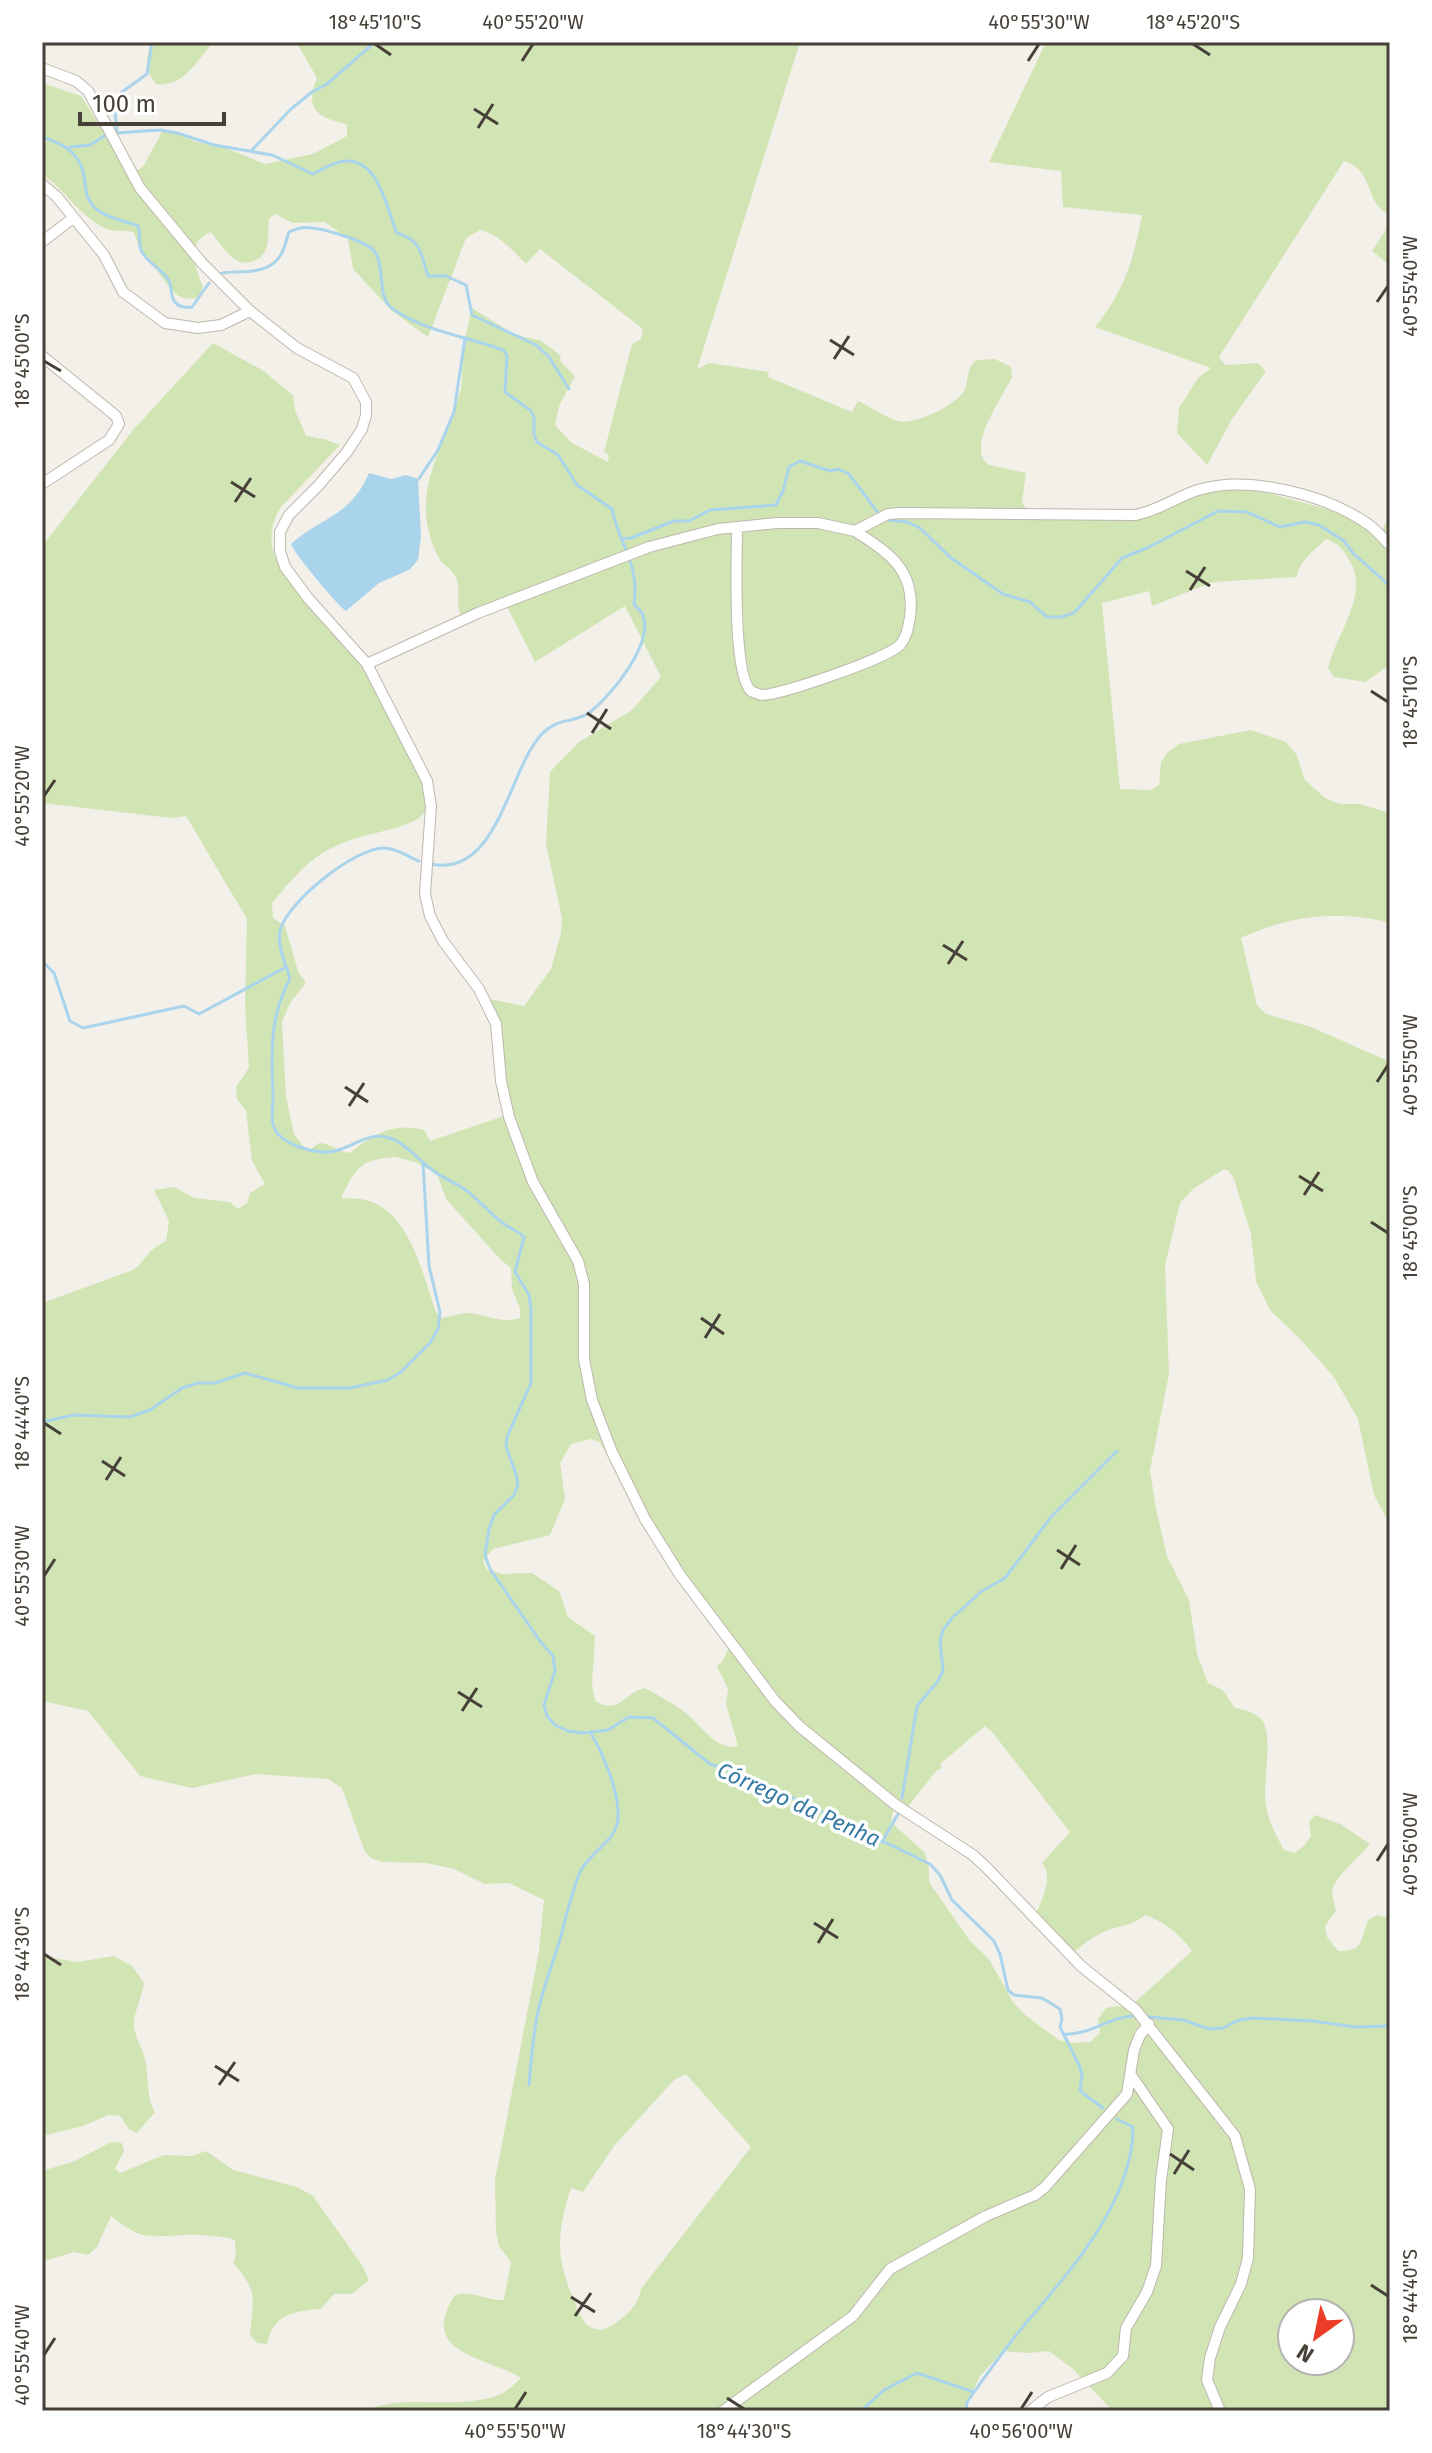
<svg xmlns="http://www.w3.org/2000/svg" width="1432" height="2453" font-family="'Fira Sans',sans-serif">
<style>
.green{fill:#d1e5b4;fill-rule:evenodd}
.water{fill:#a9d4ec}
.lines{fill:none;stroke-linecap:round;stroke-linejoin:round}
.stream{stroke:#a9d4ec;stroke-width:3}
.minor-casing{stroke:#beb7ac;stroke-width:12}
.minor{stroke:#fff;stroke-width:10}
.ticks{fill:none;stroke:#464038;stroke-width:3}
.labels{text-anchor:middle;stroke-width:7;stroke-linejoin:round;paint-order:stroke}
.water-label{font-size:22px;font-style:italic;fill:#357aa4;stroke:#fff}
.neatline{fill:none;stroke:#464038;stroke-width:3}
.ticks-label{font-size:20px;text-anchor:middle;fill:#464038}
</style>
<rect width="100%" height="100%" fill="#f3efe9"/>
<path class="green" d="M151,42H213C197,61 183,88 156,84C144,70 146,59 151,42Z
M296,42H800L697,369L709,363L769,372L768,377L852,412L858,401C871,407 884,417 898,421C914,426 959,404 965,389C969,378 966,369 976,360L995,359L1011,367L1012,377C1003,397 964,449 989,465L1026,473L1022,502L1026,509H1144L1199,492L1250,488L1352,516L1381,534L1390,512V665L1365,682L1334,677L1328,668C1336,634 1371,593 1349,560C1343,549 1338,543 1326,539C1316,549 1298,562 1297,577L1213,582L1152,606L1149,591L1102,603L1120,789L1151,790L1159,785L1161,762L1168,752L1179,744L1251,730L1286,742L1296,754L1305,780L1325,798L1340,804H1360L1390,813V923C1338,909 1289,916 1241,938L1257,1005L1266,1014L1311,1027L1390,1062V1525L1374,1495L1358,1419L1334,1377L1303,1342L1270,1310L1256,1281L1251,1234L1234,1179L1229,1171L1224,1169L1193,1189L1180,1203L1165,1265L1169,1374L1150,1470L1156,1509L1167,1556L1189,1600L1197,1654L1208,1683L1223,1690L1234,1707C1244,1711 1255,1711 1262,1720C1273,1735 1264,1777 1265,1796C1266,1817 1274,1832 1284,1850L1295,1853L1304,1846L1311,1836L1309,1822L1315,1815L1340,1824L1370,1844C1362,1855 1334,1877 1332,1891C1332,1897 1335,1905 1336,1911L1325,1926L1327,1937L1338,1951C1365,1951 1360,1941 1368,1920L1377,1915L1390,1918V2411H1113L1072,2368L1049,2351L1029,2353L1003,2351L980,2376L964,2411H364C407,2392 457,2412 501,2394C508,2391 515,2383 521,2378C485,2356 417,2354 455,2295C473,2290 487,2301 504,2300L511,2262L499,2246L496,2231L495,2180L539,1951L544,1900L509,1883L485,1884L454,1869L426,1863L383,1862L371,1858L365,1852L342,1788L328,1779L256,1774L192,1788L140,1776L88,1711L42,1701V1303L133,1270C148,1259 144,1252 166,1241L169,1221L154,1190L174,1187L194,1198L230,1202L238,1209L247,1203L250,1193L265,1184L252,1161L246,1111L237,1099L236,1087L249,1068L245,1005L247,919L186,816L171,818L42,803V546L134,429L213,343L262,370L293,395L295,410L306,436L324,439L340,445L281,507C255,549 287,578 313,608C333,631 354,654 372,678C389,700 398,730 410,755C418,772 432,793 424,812C419,825 378,832 363,836C316,850 303,866 272,903L273,918L285,926L298,971L306,983L290,1003L282,1022L286,1096L294,1134L306,1150L311,1149L319,1143C331,1143 338,1152 350,1153C372,1134 394,1122 424,1130L430,1141L510,1114L504,1068L484,998L524,1006L551,969L561,933L562,918L546,844L550,772L579,742L632,710L661,677L625,606L535,662L503,599L461,615C454,602 463,588 454,574C451,569 445,566 441,561C437,555 433,546 431,539C413,487 447,441 460,392C464,379 461,364 463,350C465,336 469,322 472,308L515,335L540,340L560,355L561,362L575,376L559,406L555,425L572,443L608,462L609,455L604,452L632,344L641,339L643,329L540,249L526,264C512,250 500,235 480,230L466,238L428,337L392,311L353,269L348,239L325,222L293,223L275,214L269,219C268,228 269,237 267,245C266,251 262,257 256,260C235,271 222,245 211,232C185,242 195,267 203,287L199,297C176,304 170,287 158,272C144,254 142,256 134,233C125,229 118,232 110,230C81,220 66,190 42,174V83L81,96L124,164L139,170L144,165L162,132L172,131L196,142L226,148L265,164L313,154L347,136V124C317,118 304,108 317,78ZM395,1157L415,1162L437,1174L446,1199L501,1260L511,1268L512,1288L520,1309V1318C501,1324 486,1314 468,1313C459,1313 450,1317 441,1318L436,1312C423,1276 410,1211 366,1200C358,1198 349,1199 341,1198C356,1167 360,1160 395,1157ZM590,1439L600,1442L661,1554L710,1614L729,1647L722,1662L717,1666L728,1689L726,1704L738,1746C717,1751 701,1726 687,1714C675,1704 658,1695 644,1688C621,1695 620,1715 595,1701L592,1685L595,1636L568,1617L559,1591L532,1573L503,1574L487,1570L483,1561L493,1549L550,1535L565,1499L560,1463L571,1444ZM985,1726L993,1733L1070,1832L1042,1863C1054,1878 1042,1898 1036,1914L1071,1954C1083,1945 1093,1936 1106,1931C1120,1925 1133,1926 1145,1915C1163,1921 1181,1935 1192,1951L1133,2004L1106,2008L1098,2019L1100,2033L1090,2042L1072,2043L1059,2040L1025,2015L1013,2002L989,1959L970,1941L929,1882V1868L925,1853L891,1822L894,1808H907L936,1771L942,1768L940,1764ZM686,2074L751,2147L641,2289C637,2309 621,2322 602,2330C599,2329 594,2329 590,2327C582,2323 577,2308 574,2300C555,2258 557,2231 571,2188L583,2192L614,2146L674,2080ZM1292,2313H1340V2361H1292Z
M1046,42H1390V215C1363,203 1376,171 1344,161L1219,357L1225,365L1258,363L1266,371L1232,419L1207,465L1177,433L1179,408L1198,378L1211,368L1095,327C1125,290 1133,261 1142,215L1063,207L1061,171L989,162Z
M1390,217V265L1372,251L1385,231Z
M42,1956L77,1962L114,1956L132,1966L144,1983C142,1996 136,2008 134,2020C133,2034 140,2043 144,2056C150,2074 145,2096 155,2112L137,2133L129,2129L120,2116L108,2115L83,2126L42,2136Z
M111,2142L122,2143L124,2151L115,2169L120,2173L164,2155L192,2156L206,2151L233,2170L297,2187L313,2196L362,2265L369,2280L352,2294H334L321,2309C294,2311 273,2314 267,2344L257,2343L250,2335C253,2299 259,2292 233,2263L236,2256L235,2240L229,2238C214,2236 198,2234 183,2235C146,2237 142,2240 111,2216L97,2247L88,2255L74,2252L42,2262V2171L75,2161Z"/>
<path class="water" d="M369,473L391,479L406,475L418,479L421,536L418,560L409,570L379,583L346,611C337,605 294,553 291,544C323,516 350,517 369,473Z"/>
<g class="lines">
<path class="stream" d="M117,130L114,103L122,92L147,74L152,42
M116,133L160,130L177,133L214,145L272,155L313,174C323,169 337,160 349,161C380,163 387,210 397,233C423,241 420,253 428,276H446L466,285L472,315L536,345L549,357L569,389
M42,137C67,145 83,155 85,183C86,192 87,199 93,206C106,219 123,220 138,226C141,235 138,242 141,250C147,264 165,270 170,283C172,290 170,296 175,302C179,307 185,308 192,307L209,283
M70,147L90,145L106,135
M251,151L291,109L312,92L327,84L375,42
M222,273C242,270 267,276 280,256C285,249 286,240 289,232C292,231 298,228 301,228C315,225 368,241 375,252C386,269 376,298 393,309C426,332 466,336 503,350L507,355L505,392L530,410L534,417V435L537,442L558,455L577,485L612,509C619,544 640,564 634,604C637,608 640,610 642,613C656,642 611,696 590,712C575,724 558,716 541,735C508,771 498,878 431,864
M418,480L438,450L454,412L465,338
M888,520L907,522L920,528L951,558L1003,594L1030,602L1047,617H1061L1074,613L1122,558L1149,547L1218,511L1247,512L1280,527L1305,522L1319,525L1344,541L1353,553L1390,586
M621,539L631,538L674,521H689L710,510L776,505L783,491L789,467L800,461L830,471L838,469L849,474L879,514
M419,861C408,857 397,848 384,848C354,848 286,903 280,931C277,948 286,963 290,979C270,1014 271,1054 273,1093C274,1106 268,1123 278,1134C288,1145 308,1151 322,1152C346,1154 364,1132 386,1137C404,1141 417,1159 431,1169C443,1179 460,1184 472,1195C483,1205 492,1215 504,1224C511,1229 518,1231 524,1237L515,1272L529,1295L531,1309V1383L507,1437L506,1447L516,1474L518,1485L514,1495L494,1515L489,1529L485,1555L490,1569L540,1641L553,1656L555,1671L544,1705L547,1716L555,1725L568,1731L583,1733L608,1730L629,1717L653,1718L710,1764L752,1778L930,1864L940,1875L952,1900L994,1941L1000,1954L1008,1990L1014,1995L1042,1998L1060,2009L1062,2019L1060,2027L1079,2065L1082,2074L1080,2091L1103,2108
M42,961L54,973L70,1021L83,1028L184,1006L199,1014L286,967
M42,1422L74,1415L130,1417L150,1410L182,1388L198,1383H215L245,1373L298,1388H350L388,1380L401,1372L430,1343L438,1329L440,1312L429,1266L423,1163
M902,1798L917,1706L938,1681L943,1671L940,1641L943,1630L952,1618L982,1591L1005,1578L1051,1517L1117,1451
M882,1842L898,1814
M1149,2017L1183,2020L1209,2029L1223,2028L1239,2020L1253,2018L1313,2021L1355,2027L1390,2026
M1063,2034C1090,2036 1109,2016 1135,2016
M529,2085C531,2059 533,2033 539,2007C545,1983 554,1960 561,1936C567,1914 571,1894 580,1872C588,1854 612,1844 617,1824C623,1799 603,1753 590,1732
M861,2411L884,2390L917,2373L974,2392
M966,2411L967,2402C986,2375 1005,2348 1026,2323C1071,2270 1133,2201 1133,2127L1117,2119"/>
<defs>
<path id="minor" d="M42,68L76,81L88,91L140,188L202,263L250,311L297,348L353,378L366,402V415L362,429L347,452L318,486L289,515L280,532V551L285,567L308,598L367,664L427,781L431,806L425,894L430,916L443,941L479,989L496,1024L501,1081L509,1117L533,1182L578,1261L584,1284V1359L592,1400L612,1452L645,1519L680,1575L775,1701L799,1726L896,1805L973,1855L987,1868L1081,1966L1136,2010L1235,2136L1250,2189L1248,2258L1241,2284L1220,2327L1210,2358L1207,2380L1220,2411
M42,184L57,197L104,255L123,292L165,323L198,328L221,325L250,311
M42,242L73,218
M42,356L116,416L119,424L109,440L42,484
M737,527C737,555 732,674 751,691C752,692 761,695 762,695C781,695 888,658 900,645C907,637 908,627 910,617C916,570 890,554 855,531
M367,664L478,613L649,547L718,529L777,523H818L855,531L888,514L900,513L1135,515C1158,511 1176,497 1198,490C1249,475 1324,494 1368,524C1376,530 1383,538 1390,545
M723,2411L853,2316L890,2269L986,2216L1035,2195L1045,2187L1127,2094L1134,2050L1140,2035L1149,2024
M1030,2411L1048,2397L1107,2373L1123,2356L1126,2328L1147,2292L1156,2266L1161,2180L1168,2129L1131,2075"/>
</defs>
<use href="#minor" class="minor-casing"/>
<use href="#minor" class="minor"/>
</g>
<path class="ticks" d="M375,44L391,55M1193,44L1210,55M522,61L533,44M1028,61L1039,44M474,109L498,124M478,128L493,104M1377,302L1388,286M830,340L854,355M834,359L849,336M44,361L61,371M231,482L255,497M235,502L251,478M1186,571L1210,586M1190,590L1205,567M1371,691L1388,702M587,713L611,729M592,733L607,709M44,796L55,780M943,945L967,960M948,964L963,941M1377,1082L1388,1065M345,1087L368,1102M349,1106L364,1083M1299,1176L1323,1191M1304,1195L1319,1172M1371,1222L1388,1233M701,1318L724,1334M705,1338L720,1314M44,1423L61,1434M102,1461L125,1476M106,1480L121,1457M1057,1550L1080,1565M1061,1569L1076,1545M44,1576L55,1559M458,1692L482,1707M462,1711L477,1688M1377,1861L1388,1844M814,1923L838,1938M818,1943L833,1919M44,1954L61,1965M215,2066L239,2081M219,2085L235,2062M1170,2154L1194,2170M1174,2174L1189,2150M1371,2285L1388,2296M571,2297L595,2312M575,2316L591,2293M44,2355L55,2338M727,2398L744,2409M515,2409L526,2392M1021,2409L1032,2392"/>
<g class="labels">
<g class="water-label">
<text transform="translate(799 1804) rotate(24)" y="8">Córrego da Penha</text>
</g>
</g>
<rect width="1432" height="2453" fill="none" stroke="#ffffff" stroke-width="88"/>
<g transform="translate(1316 2337) rotate(213)"><circle r="38" fill="#ffffff" stroke="#b5b3af" stroke-width="2"/>
<path d="M0-6L14 30L0 20L-14 30Z" fill="#ec3b27"/>
<text y="-12" font-size="22" font-weight="bold" text-anchor="middle" fill="#464038">N</text>
</g>
<path d="M80 112v12h144v-12" fill="none" stroke="#464038" stroke-width="4"/>
<text x="92" y="112" font-size="24" fill="#464038" stroke="#ffffff" stroke-width="6" paint-order="stroke">100 m</text>
<rect x="44" y="44" width="1344" height="2365" class="neatline"/>
<g class="ticks-label">
<text x="375" y="29">18°45'10"S</text>
<text x="533" y="29">40°55'20"W</text>
<text x="1039" y="29">40°55'30"W</text>
<text x="1193" y="29">18°45'20"S</text>
<text transform="translate(1410 286) rotate(-90)" y="7">40°55'40"W</text>
<text transform="translate(22 361) rotate(-90)" y="7">18°45'00"S</text>
<text transform="translate(1410 702) rotate(-90)" y="7">18°45'10"S</text>
<text transform="translate(22 796) rotate(-90)" y="7">40°55'20"W</text>
<text transform="translate(1410 1065) rotate(-90)" y="7">40°55'50"W</text>
<text transform="translate(1410 1233) rotate(-90)" y="7">18°45'00"S</text>
<text transform="translate(22 1423) rotate(-90)" y="7">18°44'40"S</text>
<text transform="translate(22 1576) rotate(-90)" y="7">40°55'30"W</text>
<text transform="translate(1410 1844) rotate(-90)" y="7">40°56'00"W</text>
<text transform="translate(22 1954) rotate(-90)" y="7">18°44'30"S</text>
<text transform="translate(1410 2296) rotate(-90)" y="7">18°44'40"S</text>
<text transform="translate(22 2355) rotate(-90)" y="7">40°55'40"W</text>
<text x="515" y="2438">40°55'50"W</text>
<text x="744" y="2438">18°44'30"S</text>
<text x="1021" y="2438">40°56'00"W</text>
</g>
</svg>
